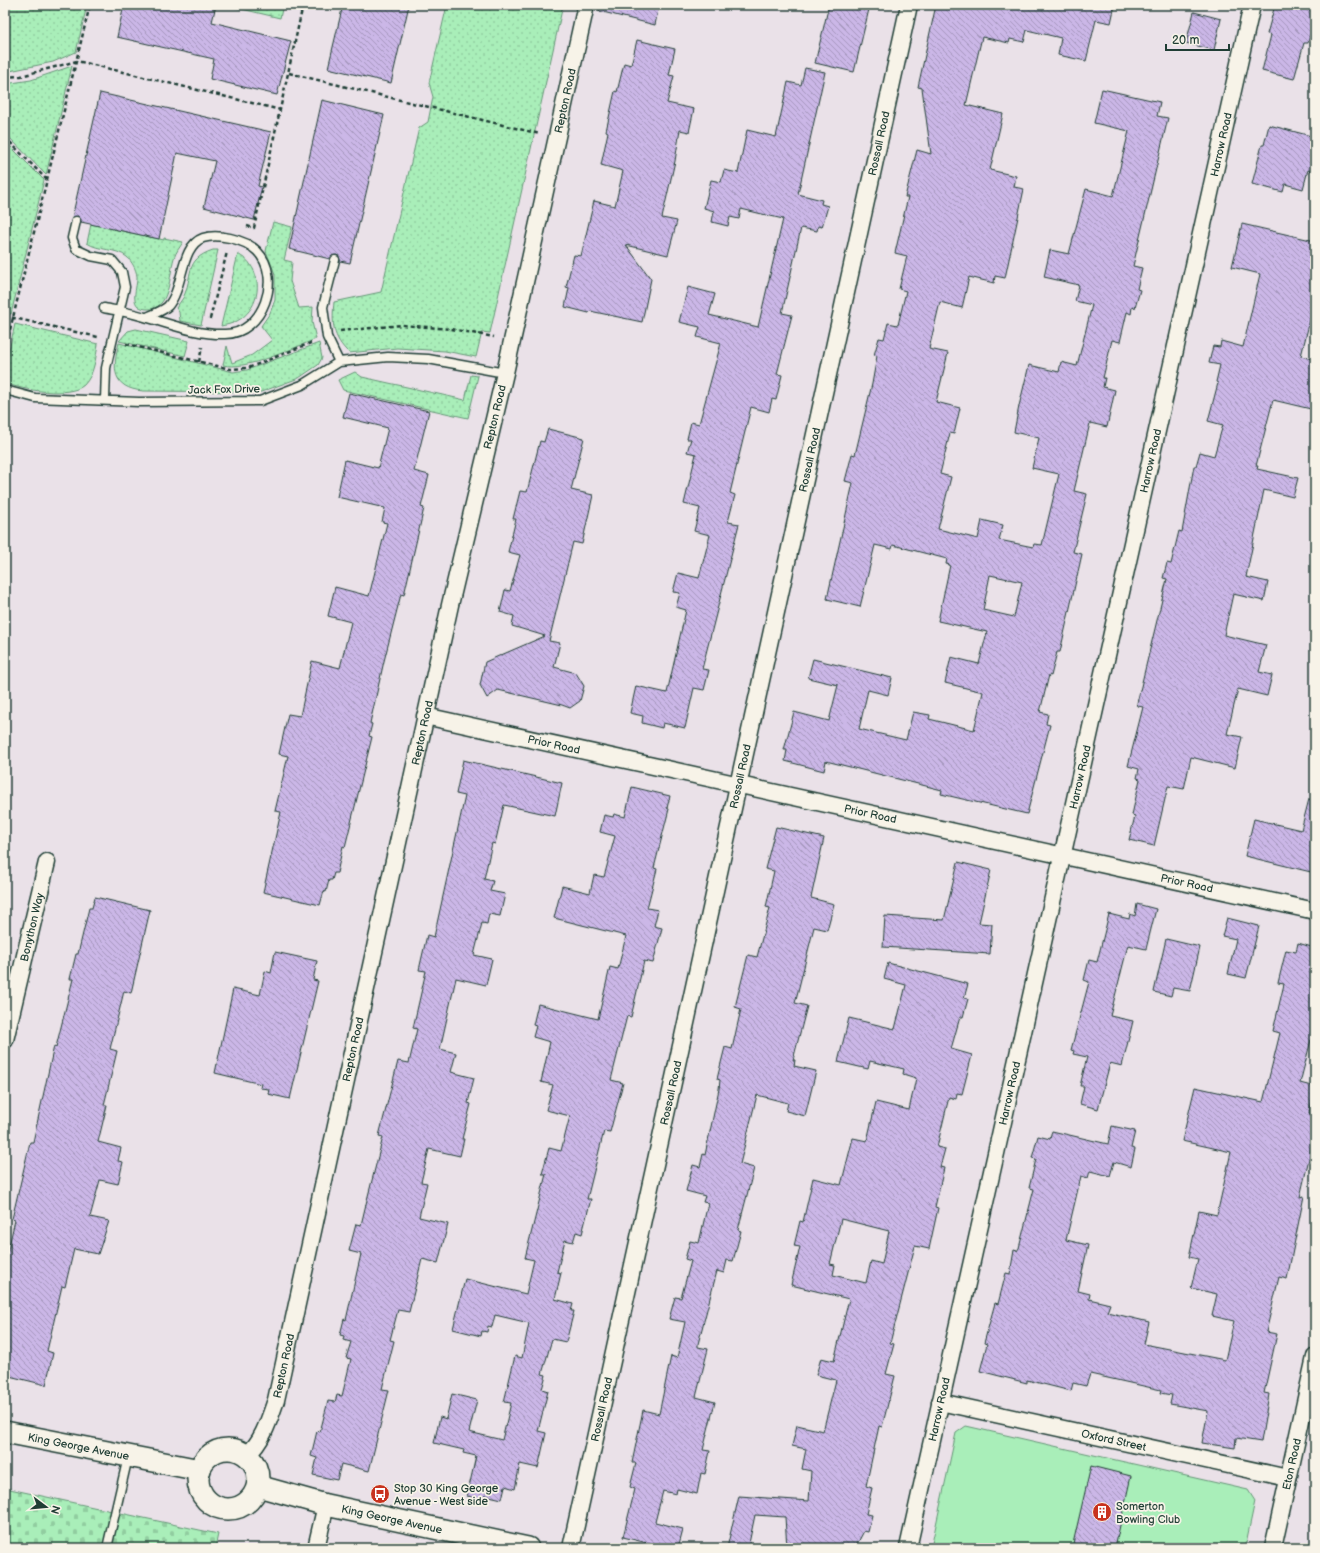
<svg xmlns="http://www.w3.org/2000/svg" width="1320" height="1553" font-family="'Balsamiq Sans',sans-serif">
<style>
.grass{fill:url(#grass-dots);stroke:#649676}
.cemetery{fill:url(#cemetery-stones);stroke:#649676}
.pitch{fill:#a9eeb9;stroke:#649676}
.building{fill:url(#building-back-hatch);stroke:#1f3d34;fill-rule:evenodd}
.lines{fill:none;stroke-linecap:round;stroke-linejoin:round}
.service-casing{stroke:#1f3d34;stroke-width:11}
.minor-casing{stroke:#1f3d34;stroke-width:19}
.tertiary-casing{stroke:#1f3d34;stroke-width:24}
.path{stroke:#1f3d34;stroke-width:2.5;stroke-dasharray:4 3;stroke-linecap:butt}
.service{stroke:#f7f3e8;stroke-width:8}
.minor{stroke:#f7f3e8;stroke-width:16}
.tertiary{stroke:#f7f3e8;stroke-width:21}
.labels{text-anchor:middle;stroke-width:3.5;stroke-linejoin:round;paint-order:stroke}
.street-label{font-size:11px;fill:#1f3d34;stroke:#f7f3e8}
.poi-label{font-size:11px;fill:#1f3d34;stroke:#f7f3e8;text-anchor:start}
</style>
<defs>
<pattern id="grass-dots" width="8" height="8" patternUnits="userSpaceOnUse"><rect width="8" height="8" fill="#a9eeb9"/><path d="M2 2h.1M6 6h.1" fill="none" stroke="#91cda0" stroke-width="1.8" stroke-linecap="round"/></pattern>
<pattern id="cemetery-stones" width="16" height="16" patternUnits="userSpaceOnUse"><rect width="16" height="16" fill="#a9eeb9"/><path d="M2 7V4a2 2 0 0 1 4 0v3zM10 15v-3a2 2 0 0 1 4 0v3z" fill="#91cda0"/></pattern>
<pattern id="building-back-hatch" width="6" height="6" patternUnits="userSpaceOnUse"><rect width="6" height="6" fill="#cbb7e7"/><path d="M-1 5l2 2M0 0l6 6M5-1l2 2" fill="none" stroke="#a496bc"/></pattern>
</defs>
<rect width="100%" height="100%" fill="#eae1e8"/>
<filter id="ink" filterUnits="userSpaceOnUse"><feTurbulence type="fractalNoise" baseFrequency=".025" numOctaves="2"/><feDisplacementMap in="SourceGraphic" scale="8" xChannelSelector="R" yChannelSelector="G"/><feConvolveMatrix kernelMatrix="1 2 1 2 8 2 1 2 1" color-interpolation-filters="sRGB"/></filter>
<g filter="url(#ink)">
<path class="grass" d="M5,5H87L76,52L53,62L5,72Z
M233,5H283L280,18L233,7Z
M447,5H563L490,333L482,332L476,357L445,351L397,348L349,353C332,337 332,323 334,302L381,292L419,128L428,122L433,97L429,83Z
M72,66L46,175L5,133V84L31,80Z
M5,141L44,180L11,314L5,313Z
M273,222L292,227L284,260L292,262L290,281L299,308L313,307L312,322L316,339C293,348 246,371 223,365L227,346L232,363L252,355L272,340L261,326L270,313L275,300V274L266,251Z
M91,224L164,240V238L183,242C180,247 176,252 174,258C169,274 171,311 146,309C127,307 138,287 137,276C136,269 132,262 127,257C116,248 99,251 87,243Z
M213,250H218L201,325L180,321L179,312L176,308C178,305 181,301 183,298C194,276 183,260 213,250Z
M238,254C242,257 248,260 250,264C264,283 257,311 237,321C232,324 226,325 221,326Z
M15,324L98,344C96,357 94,375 84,385C70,398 21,390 5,383V368Z
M136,329L189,341L185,356L119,341L128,331Z
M119,343L233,372L247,370L319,343L322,358L318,365L299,378L261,392L143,391C112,388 112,369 119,343Z
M355,372L362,377L465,400L471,375L478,376L468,418L343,390L338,380Z"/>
<path class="cemetery" d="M5,1488L218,1534L215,1548H5Z"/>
<path class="pitch" d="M966,1426L1248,1490L1255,1501L1245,1548H931L956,1433Z"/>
<path class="building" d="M124,5H216L212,22L291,41L277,95L210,79L214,59L117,37Z
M343,5H409L391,83L328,68Z
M600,5H659L655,25L599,11Z
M829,5H870L854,72L815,63Z
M936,5H1115L1111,23L1096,20L1086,61L1058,55L1061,38L1027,30L1024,42L1010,39L1009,43L982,37L966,105L1003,114L990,170L1016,176L1014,187L1024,189L1005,278L995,276L994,283L969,277L962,308L940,302L929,349L948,353L936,402L960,408L954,434L950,433L940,474L951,477L938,529L978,539L982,520L1003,525L999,540L1033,547L1034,544L1042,545L1059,474L1032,468L1039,438L1014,432L1019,406L1029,365L1059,372L1061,362L1077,366L1092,305L1075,301L1079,285L1044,277L1050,250L1069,254L1086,189L1113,196L1129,131L1094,123L1102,89L1160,102L1157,116L1168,118L1133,266L1142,268L1137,289L1140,290L1135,308L1132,307L1131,314L1127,312L1120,342L1112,340L1103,378H1105L1103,387L1115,390L1107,427L1090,423L1074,491L1087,494L1073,552L1082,554L1060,652H1057L1051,676L1049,675L1040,712L1048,714L1046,724L1050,725L1027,814L941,794L942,790L826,761L824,771L785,761L787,750H784L794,712L829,721L838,685L808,678L813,659L892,678L888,695L868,690L859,729L906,740L913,712L930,715L929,719L974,730L983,692L945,683L951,657L979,664L987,632L938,621L950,565L946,564L947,559L893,545L892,549L875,545L860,607L827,599L853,483L845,481L852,454L855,455L872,384L877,356L874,355L879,338L884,339L888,323L898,325L906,291L899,289L907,256L895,253L908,197H905L917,150L931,154L922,88L918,87ZM990,575L1022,582L1014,617L983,610Z
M1275,5H1315V16L1308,43H1304L1294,79L1262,71L1271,35L1267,34Z
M1194,12L1221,19L1214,50L1186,43Z
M637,40L675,49L669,75L674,76L667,103L694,109L689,132L680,130L675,161L662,218L677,221L668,255L626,245L651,279L642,322L590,311L589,313L565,307L569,288L566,287L574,255L581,256L594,201L615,206L623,171L601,165L608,132L606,131L615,91L617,92L624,63L631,65Z
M805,68L825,72L798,194L822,200L821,204L828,206L822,227L818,226L817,231L801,228L782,313L792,315L777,374L782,375L776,400L772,399L769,412L751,407L730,493L735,495L728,522L739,524L702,669L709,670L704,690L694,688L685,728L663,723L662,728L642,723L643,716L630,713L636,686L667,693L686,610L676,607L680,593L673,592L678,573L699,578L710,535L694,531L700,508L684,504L696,454L687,452L691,439H687L691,422L699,424L721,343L697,337L700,327L679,322L688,287L715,294L709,315L758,327L783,219L741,209L739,219L730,217L728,226L712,222L714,211L704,208L711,180L721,182L724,170L738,173L747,130L776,137L788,82L801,85Z
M100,93L271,132L258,186L262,187L254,220L204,207L215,161L177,153L159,239L81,222L78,216L72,218Z
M322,100L384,115L350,263L340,261L339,256L336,255L330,259L289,249Z
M1269,125L1315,137V172L1308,170L1303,189L1285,184L1283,192L1252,184L1262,145H1264Z
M1242,224L1315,241V300L1301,356L1315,360V410L1273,400L1256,466H1258L1257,469L1298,478L1293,497L1264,490L1246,577L1268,582L1264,601L1233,594L1224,635L1266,645L1259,672L1272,675L1267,696L1238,689L1227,734L1242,737L1235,768L1191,757L1184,789L1168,786L1154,846L1129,840L1135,816L1132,815L1140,779L1137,778L1139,769L1128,766L1143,707L1138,706L1137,703L1167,579L1163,578L1167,563L1171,564L1179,531L1182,532L1194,466H1196L1200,452L1214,456L1223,425L1208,421L1218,383L1216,382L1220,365L1209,363L1213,346L1220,347L1221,341L1243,347L1260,274L1232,267Z
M349,393L429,411L414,471L429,475L421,507L424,508L404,595L401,594L384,661L370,723L372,724L369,736L372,737L345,847L343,846L337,873H334L332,880H329L326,892L324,891L320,905L263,892L281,812L275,811L288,756L279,754L288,714L300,716L312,661L340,668L351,622L328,616L335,587L369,596L387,523L382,522L385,508L337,497L345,460L378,468L388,428L343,417Z
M548,429L584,438L571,490L593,495L582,544L573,542L549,641L560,643L554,667L576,673L584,686L580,701L570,708L562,705L498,690L487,698L480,685L485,662L545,636L512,626L514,616L500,612L505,590L510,591L520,555L508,552L516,519H513L520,491L527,492L540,441L544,442Z
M463,760L562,783L555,816L504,805L495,844L492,843L484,879L493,881L490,891L505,894L500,916L489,914L487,924L482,923L474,955L492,959L486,985L456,978L440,1049L456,1053L451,1072L474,1078L468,1103L471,1104L462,1139H464L460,1156L429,1149L421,1182L427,1183L419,1217L448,1224L438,1263L422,1259L409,1312L398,1310L390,1340L394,1341L382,1389L389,1390L369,1471L341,1464L337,1480L313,1475L317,1458L311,1456L317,1431L320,1432L328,1401L335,1402L337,1395L342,1396L351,1359L346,1358L351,1342L343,1340L344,1336L340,1335L344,1319L346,1320L361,1254L349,1251L356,1224L361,1225L366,1204L383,1137L379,1136L398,1061L409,1063L417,1029L413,1028L426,971L419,970L427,935L434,937L465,796L456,794Z
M632,787L670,796L667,808L669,809L654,868L657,869L647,908L658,910L654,926L662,928L653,963L644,961L631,1017L627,1016L611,1080L623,1083L610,1132L604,1131L587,1199H591L582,1234L576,1232L573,1242L565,1240L557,1272L561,1273L555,1299L573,1304L571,1311H574L566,1342L552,1339L542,1374L546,1375L542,1389L548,1391L538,1431L546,1433L538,1468L520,1464L515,1489L505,1486L502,1499L485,1495L483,1500L467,1496L476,1456L463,1453L464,1450L434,1443L440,1417L446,1419L452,1394L477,1400L469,1432L502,1440L511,1403L504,1402L515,1356L522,1358L529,1323L495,1315L492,1327L488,1326L487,1332L482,1331L481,1336L453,1329L465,1279L526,1294L534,1260L525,1258L546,1174H542L549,1148L561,1151L570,1116L546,1110L553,1085L541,1082L550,1042L533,1037L536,1026L533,1025L538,1004L598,1019L610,967L618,969L626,936L554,918L562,886L590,893L594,875L604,877L615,836L600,832L604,815L613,817L614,814L625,817Z
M1309,799L1315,800V873L1245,856L1254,819L1301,830Z
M776,827L824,838L811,898L834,904L827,930L814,927L795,1003L807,1006L793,1060H795L794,1066L816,1071L805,1116L786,1111L788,1103L757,1095L740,1164L754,1168L738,1230L741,1231L733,1261L727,1260L724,1273L717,1271L698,1344V1347L708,1349L696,1397L715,1402L703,1450L710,1451L705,1474L701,1473L697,1494L677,1489L676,1494L663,1491L655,1522L683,1529L678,1548H668L623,1537L635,1489L630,1487L636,1463H632L643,1410L659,1414L671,1356L677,1358L685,1322L669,1319L675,1297L681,1298L691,1261L685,1259L690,1241L699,1243L708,1203L703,1202L705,1196L686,1191L693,1165L700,1167L703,1154L705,1155L719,1089L720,1080L717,1079L725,1047L732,1049L741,1009L735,1007L748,955L757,957L770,908L766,907L774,871L765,869Z
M958,862L991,870L979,923L992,924L990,954L883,947L885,916L944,920Z
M95,897L150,910L131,993L124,991L110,1049L117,1051L104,1105H107L98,1142L121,1148L118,1161L123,1162L118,1184L100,1180L90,1217L109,1221L98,1254L74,1249L65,1287L62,1286L47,1351L53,1353L46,1385L5,1375V1263L15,1220L12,1219L24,1168L30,1142H33L54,1046L56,1047L73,979H70L76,954H78L89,908H92Z
M1137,904L1156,909L1146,949L1128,945L1110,1016L1133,1021L1122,1066L1110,1063L1098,1109L1080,1104L1084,1086H1080L1087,1057L1073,1054L1074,1051L1071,1050L1089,982L1084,980L1089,960L1097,962L1109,914L1129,919L1130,914L1135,916Z
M1227,918L1259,926L1246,978L1228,974L1236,939L1222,936Z
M1166,939L1200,947L1190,991L1173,988L1171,996L1154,992Z
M1298,943L1315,948V1041L1311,1040L1300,1083L1315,1087L1309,1113L1315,1114V1133L1300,1197L1304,1196L1287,1279L1279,1277L1266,1332L1277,1334L1264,1393L1269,1394L1261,1442L1236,1438L1235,1448L1202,1443L1208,1411L1170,1404L1172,1395L1160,1393L1161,1390L1090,1374L1086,1386L1073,1383L1071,1391L1027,1380V1383L980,1371L987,1344L984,1343L995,1303L998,1304L1006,1273L1010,1274L1014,1250L1017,1251L1019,1248L1034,1189L1029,1188L1036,1159L1032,1158L1038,1136L1050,1139L1052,1131L1108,1144L1112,1126L1135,1131L1131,1148L1135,1149L1131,1167L1114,1162L1110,1176L1090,1171L1088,1178L1081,1176L1066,1240L1088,1245L1078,1291L1090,1294L1089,1299L1110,1304L1107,1312L1149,1322L1144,1344L1225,1360L1234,1321L1212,1316L1217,1294L1191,1288L1198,1259L1189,1257L1199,1211L1217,1215L1231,1152L1182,1141L1195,1087L1263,1102L1280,1033L1273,1031L1284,984L1278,983L1286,950L1296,952Z
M275,952L317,961L313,980L318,981L290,1099L268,1094L269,1089L260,1088L261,1084L215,1073L233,989L260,995L265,971L271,973Z
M888,963L968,984L964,998L968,999L963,1017H960L951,1049L972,1055L962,1094L957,1093L956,1099L949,1097L937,1147L945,1149L940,1167L944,1168L935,1207L938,1208L929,1249L915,1246L890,1343L894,1344L886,1374L895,1376L882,1427L879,1426L866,1486L872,1488L866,1514L872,1515L868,1532L864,1531L855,1548H787L785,1517L755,1515L748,1548H727L739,1496L809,1501L811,1471L802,1469L806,1449L792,1446L797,1425L823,1431L836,1380L816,1375L821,1358L834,1361L849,1299L791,1285L800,1247L794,1246L800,1221L803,1222L813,1178L841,1185L853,1138L867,1141L876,1102L909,1110L916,1078L903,1074L904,1069L870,1061L868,1069L838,1062L849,1018L895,1029L906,985L884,979ZM841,1219L889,1231L882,1264L871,1261L866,1283L833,1275L835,1265L830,1264Z
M1091,1466L1131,1476L1115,1548H1072Z"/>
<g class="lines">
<defs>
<path id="service" d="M76,221L72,238L76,249L91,256L112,260L122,272L125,287L106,368L105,400
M335,260L323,307L327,337L339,362
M104,308C119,311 134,313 148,318C173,325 199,335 225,334C263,334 283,277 257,251C250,244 239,240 230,238C221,236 212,235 203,238C180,246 184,288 168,306C163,311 153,314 147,317
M5,390L35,398L139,402L260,401L302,385L339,362L388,357L428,359L505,373
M107,1548L128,1457"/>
<g id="minor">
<path id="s1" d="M425,716L1315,911"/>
<path id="s2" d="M5,1040L47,862"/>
<path id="s3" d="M940,1402L1288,1478"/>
<path id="s4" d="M247,1455C263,1441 269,1420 276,1400L450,605L505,373L586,5"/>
<path d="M316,1548L326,1505"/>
<path id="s5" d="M571,1548L909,5"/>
<path id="s6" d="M908,1548L1252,5"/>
<path id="s7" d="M1273,1548L1315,1357"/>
</g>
<g id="tertiary">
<path id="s8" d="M5,1432L200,1470"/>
<circle cx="228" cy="1479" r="30"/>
<path id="s9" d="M258,1486L326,1505L528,1548"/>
</g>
</defs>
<use href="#service" class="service-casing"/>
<use href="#minor" class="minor-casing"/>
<use href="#tertiary" class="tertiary-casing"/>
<path class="path" d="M289,73L540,134
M5,77L21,76L77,61L281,110
M5,137L47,180
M247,226L254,228L303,5
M5,316L98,337
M210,319L227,252
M340,331L402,325L451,329L494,337
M126,344L230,369L248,368L313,342
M5,350L90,5
M199,362L202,347"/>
<use href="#service" class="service"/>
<use href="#minor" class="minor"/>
<use href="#tertiary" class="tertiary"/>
</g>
</g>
<defs>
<symbol id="bus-disc" viewBox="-11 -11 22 22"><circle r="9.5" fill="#c8321e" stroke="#f7f3e8"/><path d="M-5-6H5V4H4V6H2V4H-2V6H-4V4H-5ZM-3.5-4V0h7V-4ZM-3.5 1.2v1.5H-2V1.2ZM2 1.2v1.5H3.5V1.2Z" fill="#fff"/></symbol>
<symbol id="building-disc" viewBox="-11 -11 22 22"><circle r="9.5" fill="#c8321e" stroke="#f7f3e8"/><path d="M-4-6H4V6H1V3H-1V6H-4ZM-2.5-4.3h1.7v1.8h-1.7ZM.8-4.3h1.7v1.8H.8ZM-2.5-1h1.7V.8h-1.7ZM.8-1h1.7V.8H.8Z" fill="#fff"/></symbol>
</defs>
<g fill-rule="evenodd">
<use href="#bus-disc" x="369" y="1483" width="22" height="22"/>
<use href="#building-disc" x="1091" y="1501" width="22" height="22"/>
</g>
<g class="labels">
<g class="street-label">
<text dy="4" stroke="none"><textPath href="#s4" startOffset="1394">Repton Road</textPath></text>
<text dy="4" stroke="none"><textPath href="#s5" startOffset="1438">Rossall Road</textPath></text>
<text dy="4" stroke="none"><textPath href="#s6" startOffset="1438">Harrow Road</textPath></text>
<text transform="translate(224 389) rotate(-1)" y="4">Jack Fox Drive</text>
<text dy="4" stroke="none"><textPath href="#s4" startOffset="1070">Repton Road</textPath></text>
<text dy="4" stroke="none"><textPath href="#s5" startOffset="1114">Rossall Road</textPath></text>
<text dy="4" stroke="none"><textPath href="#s6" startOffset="1114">Harrow Road</textPath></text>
<text dy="4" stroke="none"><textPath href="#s4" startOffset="746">Repton Road</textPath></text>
<text dy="4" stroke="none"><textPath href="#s1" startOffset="132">Prior Road</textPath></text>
<text dy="4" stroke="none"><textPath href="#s5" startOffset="790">Rossall Road</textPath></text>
<text dy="4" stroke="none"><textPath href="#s6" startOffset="790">Harrow Road</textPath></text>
<text dy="4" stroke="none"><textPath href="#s1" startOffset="456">Prior Road</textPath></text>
<text dy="4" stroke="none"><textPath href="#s1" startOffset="780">Prior Road</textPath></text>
<text dy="4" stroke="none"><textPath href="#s2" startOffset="116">Bonython Way</textPath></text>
<text dy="4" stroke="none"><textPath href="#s4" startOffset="422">Repton Road</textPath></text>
<text dy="4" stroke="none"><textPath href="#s5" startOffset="466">Rossall Road</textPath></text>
<text dy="4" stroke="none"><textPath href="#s6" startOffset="466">Harrow Road</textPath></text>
<text dy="4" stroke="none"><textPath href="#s4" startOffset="98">Repton Road</textPath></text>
<text dy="4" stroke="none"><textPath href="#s5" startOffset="142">Rossall Road</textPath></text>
<text dy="4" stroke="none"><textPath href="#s6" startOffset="142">Harrow Road</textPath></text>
<text dy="4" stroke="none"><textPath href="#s3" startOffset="178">Oxford Street</textPath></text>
<text dy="4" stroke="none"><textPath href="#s8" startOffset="75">King George Avenue</textPath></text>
<text dy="4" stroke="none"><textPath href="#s7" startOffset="86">Eton Road</textPath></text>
<text dy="4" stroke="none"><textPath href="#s9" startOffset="138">King George Avenue</textPath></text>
</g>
<g class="poi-label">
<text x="394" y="1492">Stop 30 King George<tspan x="394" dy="13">Avenue - West side</tspan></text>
<text x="1116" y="1510">Somerton<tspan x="1116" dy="13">Bowling Club</tspan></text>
</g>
</g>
<rect width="1320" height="1553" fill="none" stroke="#f7f3e8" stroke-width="20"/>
<rect x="10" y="10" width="1300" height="1533" fill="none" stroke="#1f3d34" stroke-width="1.5" filter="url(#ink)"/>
<g transform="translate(46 1507) rotate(106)" stroke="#f7f3e8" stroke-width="3" paint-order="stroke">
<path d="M0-3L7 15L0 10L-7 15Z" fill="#1f3d34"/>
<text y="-6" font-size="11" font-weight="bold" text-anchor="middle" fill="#1f3d34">N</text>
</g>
<path d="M1166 44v6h63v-6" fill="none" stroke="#1f3d34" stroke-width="2"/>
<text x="1172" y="44" font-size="12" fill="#1f3d34" stroke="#f7f3e8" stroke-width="3" paint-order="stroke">20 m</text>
</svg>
